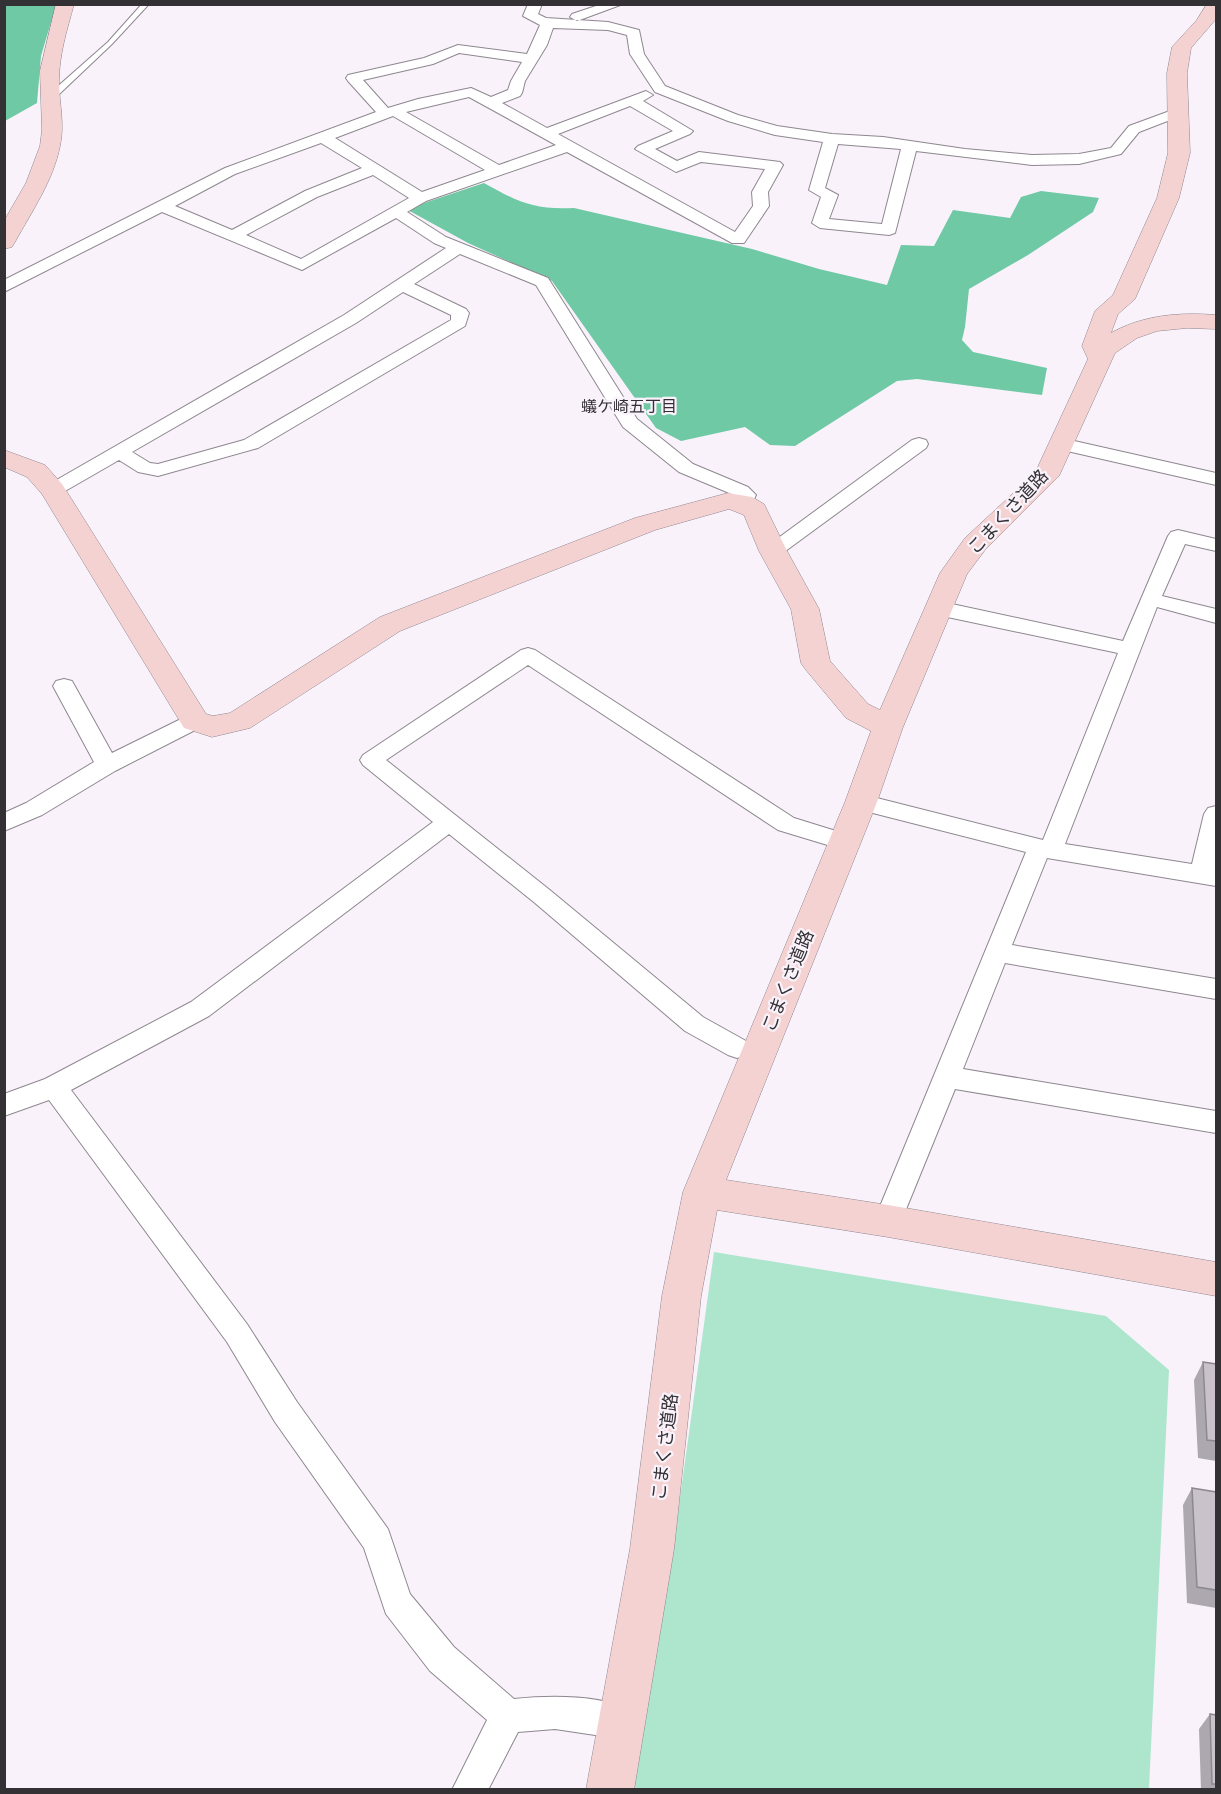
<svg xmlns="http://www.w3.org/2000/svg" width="1221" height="1794" font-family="Montserrat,'Noto Sans JP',sans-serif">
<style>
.green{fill:#ade6cc}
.forest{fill:#6ec9a4}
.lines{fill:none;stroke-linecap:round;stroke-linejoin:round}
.lane-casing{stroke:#8e878f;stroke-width:2}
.street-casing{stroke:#8e878f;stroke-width:2}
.secondary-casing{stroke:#8e878f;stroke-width:1}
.lane{fill:#fff;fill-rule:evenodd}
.street{fill:#fff;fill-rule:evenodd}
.secondary{fill:#f5d2d2;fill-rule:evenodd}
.wall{fill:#ada7af}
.building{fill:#c9c2cb;stroke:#8d888e;stroke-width:1.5}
.labels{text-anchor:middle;stroke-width:4.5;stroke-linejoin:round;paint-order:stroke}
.far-neighbourhood-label{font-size:16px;fill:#342f36;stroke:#f9f2fb}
.street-label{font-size:18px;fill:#333134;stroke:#f9f2fb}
</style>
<rect width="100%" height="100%" fill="#f9f2fb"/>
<path class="green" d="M714,1252L1106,1316L1169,1370L1149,1789L633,1790L671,1563Z"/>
<path class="forest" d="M5,4L56,5L41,56L37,103L5,121Z
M484,183C518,202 533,210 574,208L752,249L819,269L887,285L901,245L934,246L953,210L1010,218L1021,197L1041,191L1099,198L1093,212L1028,255L969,289L965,327L962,340L973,352L1047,368L1042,395L917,379L897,381L795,446L770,445L745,427L681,441L656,428L552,281L468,243L406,209Z"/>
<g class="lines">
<defs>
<path id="lane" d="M142,4H149L112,44L54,99H48V95L108,42Z"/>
<path id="street" d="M528,4H542L538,14L546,18L608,22L639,30L644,54L665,86L738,115L777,126L832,134L883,137L965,149L1032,155L1079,154L1111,148L1129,126L1178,108L1185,112L1183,115L1139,132L1121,154L1079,164L1032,165L916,151L895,233L889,235L820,228L812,223L821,197L809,190L823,142L775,135L728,121L655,92L630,54L627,35L608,30L553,28L547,45L525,81L522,93L520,96L502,103L547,128L646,91L653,95L643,101L693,131L690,134L655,149L677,161L699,152L780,162L783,165L768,192L769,206L744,243H732L567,152L426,201L407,212L446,237L548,278L637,419L693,464L748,487L756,495L750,507H736L733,503L734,495L679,472L623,427L536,285L460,254L414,284L466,309L469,313L465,326L258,448L158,476L138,472L119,460L60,494H46L43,490L46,486L344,315L446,248L434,243L396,218L302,270L162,212L4,292V280L225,168L376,112L348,81L346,78L348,75L424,58L458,45L527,54L540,25L523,16ZM459,53L522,62L511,81L508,90L491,97L471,88L418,99L388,108L363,80L433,64ZM469,97L556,145L499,165L406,112ZM630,106L673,131L638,146L635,149L676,172L701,162L765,169L752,192L753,206L735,232L558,134ZM393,116L485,170L422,192L335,138ZM321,143L362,168L305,191L232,230L175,206L235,174ZM838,144L901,149L882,224L829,219L838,195L825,188ZM373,175L409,198L301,259L246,235L317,197ZM403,292L451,315V320L244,440L158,464L150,463L132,452L356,323Z
M602,4H623L577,21L570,17L572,14Z
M919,438L926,440L928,444L926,448L780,555L773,557L766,555L763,551L766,547L912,440Z
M1061,438L1216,473V485L1054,448L1052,444L1054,440Z
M1178,530L1216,539V551L1185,544L1162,596L1216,609V623L1157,607L1065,844L1192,864L1204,814L1208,808L1216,806L1215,868H1216V886L1047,858L1012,945L1216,979V999L1005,963L963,1069L1216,1111V1133L955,1089L898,1229L888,1233L878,1229L874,1221L1026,852L861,810L853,808L850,802L853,796L861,794L1043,840L1118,653L938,615L931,613L928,608L931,603L938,601L1123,641L1168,536L1171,532Z
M528,648L535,650L794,818L852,836L856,842L852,848L844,850L778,830L528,665L386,760L551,891L703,1017L746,1041L750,1048L746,1055L737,1058L728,1055L685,1031L535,903L449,834L209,1016L71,1090L247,1324L297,1402L388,1529L410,1594L454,1647L514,1699C553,1695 597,1695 634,1710L639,1722L634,1734L622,1739L555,1729L518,1732L488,1790H452L487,1720L430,1671L386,1614L364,1548L275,1422L227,1342L49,1100L4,1116V1094L45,1079L191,1002L433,822L363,765L360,760L363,755L521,650Z
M64,679L72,681L112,753L187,716L195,714L203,716L206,721L203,726L115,771L42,815L4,831V813L26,803L94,762L53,686L56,681Z"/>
<path id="secondary" d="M56,4H74C67,30 59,55 59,81C59,103 65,124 60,146C53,181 32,211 15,242L12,247L4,249V221L26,183L40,146L42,130L40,71Z
M1207,4H1216V19L1191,48L1187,73L1190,153L1179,198L1135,299L1118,314L1111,333C1143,315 1180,312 1216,315V329L1187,328L1157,331L1137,338L1115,353L1059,476L985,550L967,574L903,727L877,802L726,1180L888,1205L1216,1262V1296L888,1237L717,1210L701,1296L674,1549L634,1790H586L630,1549L662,1296L683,1192L845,802L871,731L846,718L806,670L801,663L791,609L759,551L744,515L729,509L655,530L400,631L250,728L212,737L184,728L42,494L27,477L4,467V450L45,465L62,484L206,714L213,716L230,713L380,617L635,518L728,493L752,497L764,504L787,551L819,609L830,661L868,704L880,710L940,573L965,538L1035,473L1088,359L1082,346L1095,311L1113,295L1157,198L1168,153L1167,73L1172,47L1196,21Z"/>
</defs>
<use href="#lane" class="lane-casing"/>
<use href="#street" class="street-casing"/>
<use href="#secondary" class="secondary-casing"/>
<use href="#lane" class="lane"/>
<use href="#street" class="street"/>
<use href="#secondary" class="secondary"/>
</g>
<path class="wall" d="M1203,1362L1216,1364V1461L1198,1458L1194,1380Z
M1192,1488L1216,1492V1608L1187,1603L1183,1505Z
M1210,1714L1216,1715V1790H1201L1199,1729Z"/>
<path class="building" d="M1203,1362L1216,1364V1441L1207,1440Z
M1192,1488L1216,1492V1590L1197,1587Z
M1210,1714L1216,1715V1784H1212Z"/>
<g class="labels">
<g class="far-neighbourhood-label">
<text x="629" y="412">蟻ケ崎五丁目</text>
</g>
<g class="street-label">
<text transform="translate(1008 512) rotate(-47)" y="6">こまくさ道路</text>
<text transform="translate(788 981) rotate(-68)" y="6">こまくさ道路</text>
<text transform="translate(665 1447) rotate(-83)" y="6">こまくさ道路</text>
</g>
</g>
<rect width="1221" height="1794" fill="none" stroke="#333134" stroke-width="12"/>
</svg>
